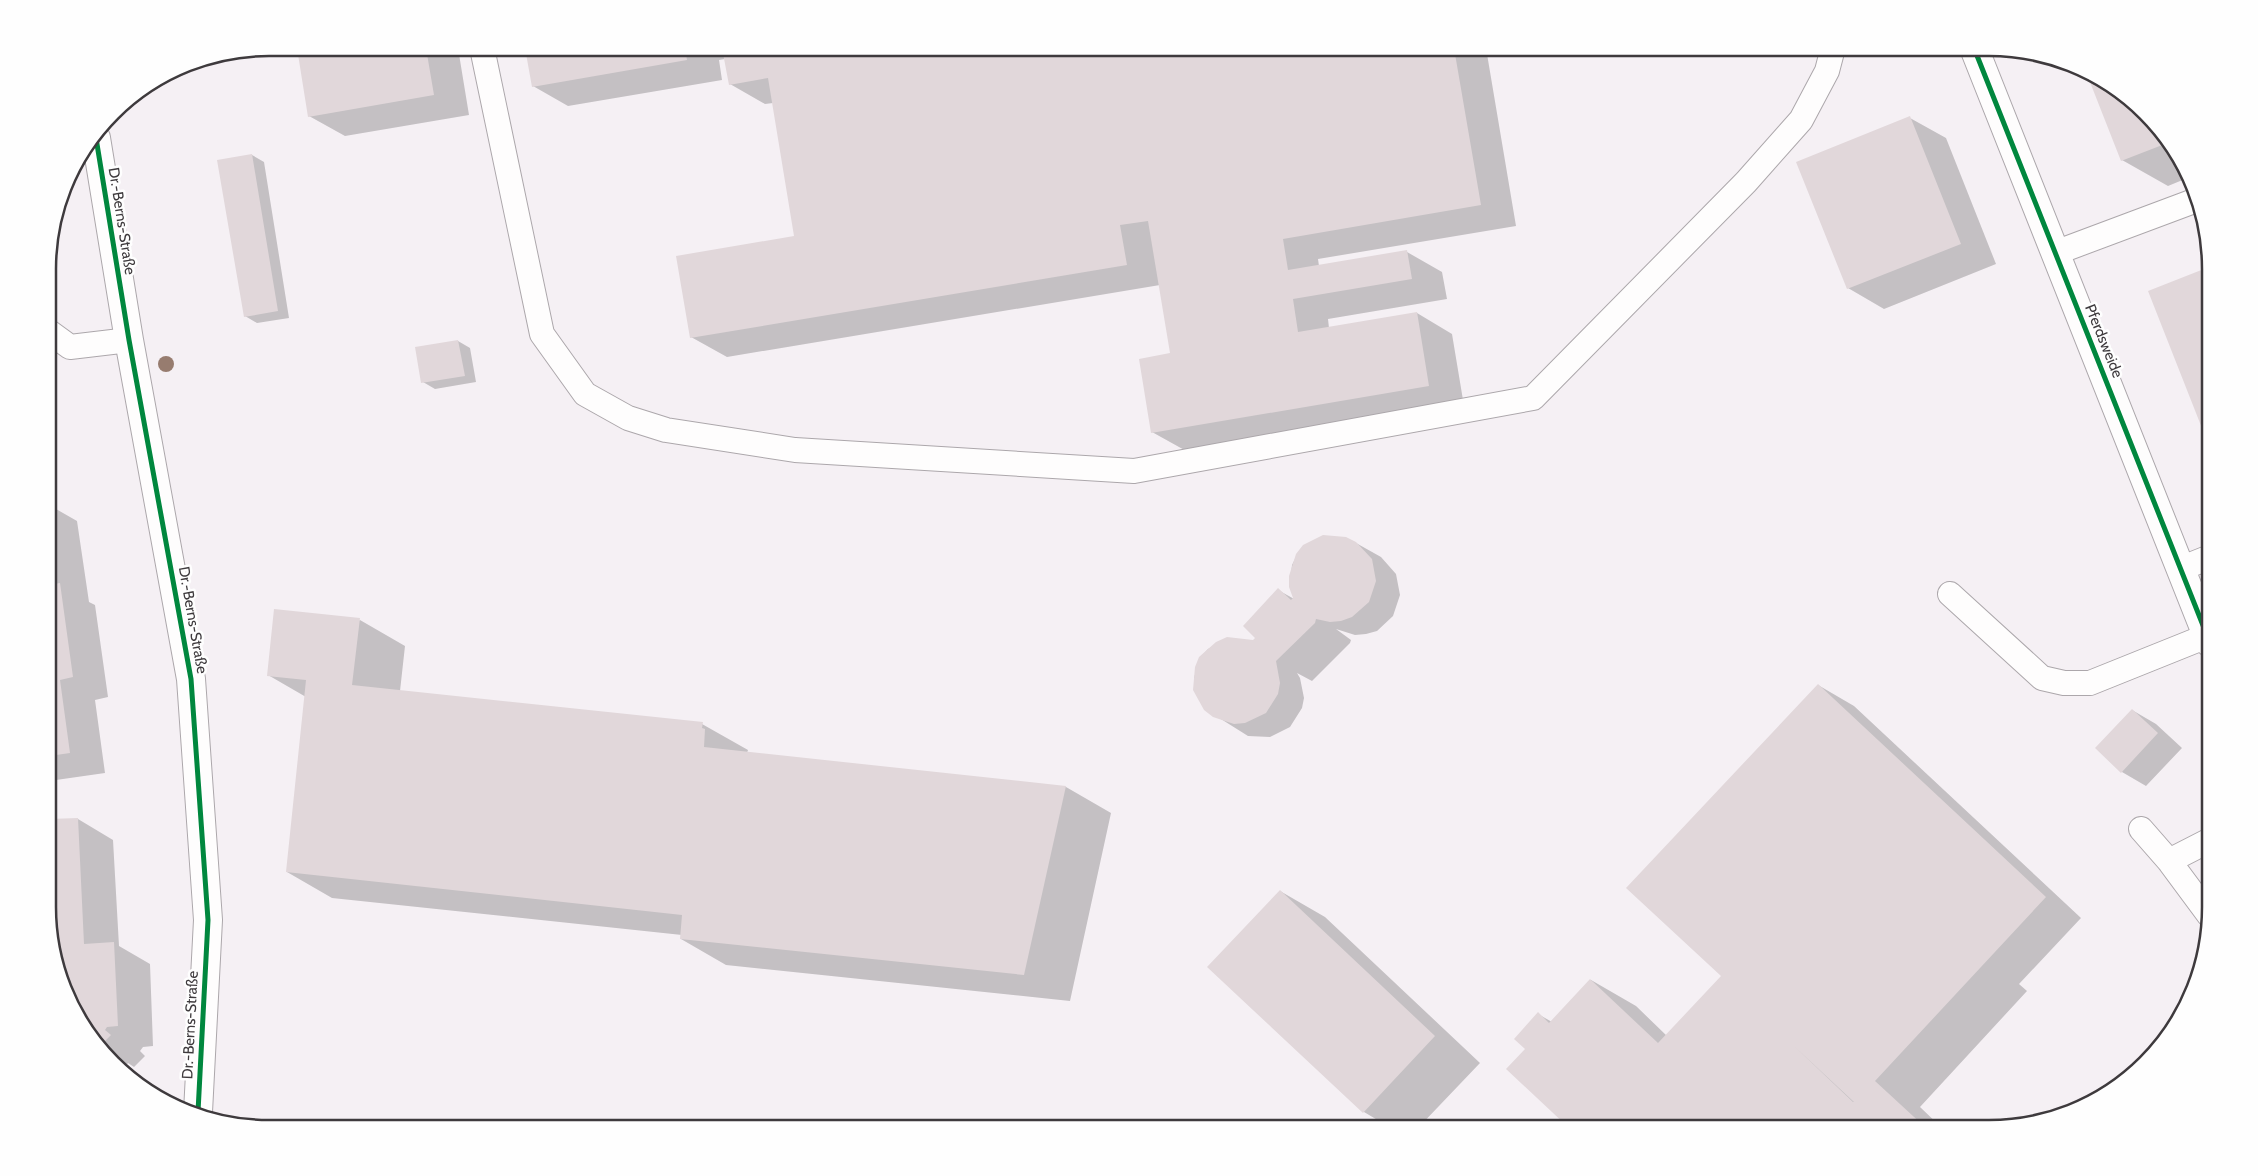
<svg xmlns="http://www.w3.org/2000/svg" width="2258" height="1176" font-family="Cabin,sans-serif">
<style>
.shadow{fill:#0003}
.building{fill:#e1d7da;fill-rule:evenodd}
.lines{fill:none;stroke-linecap:round;stroke-linejoin:round}
.service-casing{stroke:#aca7ab;stroke-width:26}
.minor-casing{stroke:#aca7ab;stroke-width:30}
.service{stroke:#fefdfd;stroke-width:24}
.minor{stroke:#fefdfd;stroke-width:28}
.cycleway-casing{stroke:#fefefe;stroke-width:8}
.cycleway{stroke:#00873e;stroke-width:5}
.tree{fill:#977c6f}
.labels{text-anchor:middle;stroke-width:5;stroke-linejoin:round;paint-order:stroke}
.street-label{font-size:15px;fill:#3e3a3d;stroke:#fefefe}
.rim{fill:none;stroke:#3e3a3d;stroke-width:2.5}
</style>
<rect width="100%" height="100%" fill="#f5f0f4"/>
<path class="shadow" d="M298,48H458L469,115L345,136L309,116Z
M526,48H1486L1516,226L1318,259L1319,266L1407,252L1442,272L1447,299L1328,319L1329,328L1417,313L1452,334L1464,406L1188,452L1152,432L1171,354L1160,285L727,357L691,337L796,237L773,103L765,104L730,84L725,59L719,60L722,80L568,106L533,86Z
M2095,76L2135,103L2173,146L2185,179L2168,186L2122,160L2090,78Z
M1910,118L1946,138L1996,264L1884,309L1848,288Z
M252,155L264,162L289,318L257,323L245,316Z
M458,341L470,348L476,382L435,389L423,382Z
M49,505L77,521L89,602L95,605L108,697L95,700L105,773L56,780L49,776Z
M1356,543L1381,557L1396,574L1400,595L1393,616L1377,631L1366,634L1355,635L1336,629L1351,640L1350,643L1312,681L1297,673L1300,678L1304,698L1302,708L1290,727L1270,737L1248,736L1205,709L1194,689V678L1200,658L1208,649L1227,639L1254,641L1278,590L1296,600L1290,587L1292,565L1297,555Z
M360,620L405,646L400,691L702,724L748,750L747,753L1066,787L1111,813L1070,1001L726,965L681,939L682,935L332,898L287,872L306,697L268,675Z
M1818,685L1854,706L2081,918L2019,984L2027,991L1920,1107L1942,1128H1571L1508,1069L1526,1049L1538,1014L1552,1022L1591,980L1636,1006L1667,1036L1723,976Z
M2132,710L2156,724L2182,748L2146,786L2122,772Z
M78,819L113,840L119,946L150,964L153,1046L143,1047L140,1051L145,1056L134,1067L128,1063L126,1066V1076L85,1030L49,936Z
M1280,891L1325,917L1480,1063L1418,1128H1391L1364,1112Z"/>
<path class="building" d="M297,48H426L434,95L308,117Z
M525,48H685L687,60L532,87Z
M722,48H1454L1481,205L1283,239L1288,270L1407,250L1412,279L1293,299L1298,332L1417,312L1429,386L1151,433L1139,359L1170,353L1148,221L1120,225L1127,265L690,338L676,256L794,236L768,78L729,85Z
M2094,75L2135,103L2170,142L2121,161L2088,77Z
M1910,116L1961,244L1847,289L1796,162Z
M252,154L278,311L244,317L217,160Z
M2209,267V446L2148,291Z
M458,340L465,376L421,383L415,347Z
M1323,535L1346,537L1356,542L1372,559L1376,581L1369,602L1352,617L1341,621L1330,622L1316,619L1315,623L1276,661L1280,683L1278,694L1266,713L1245,723L1234,724L1213,717L1204,710L1193,690L1195,667L1199,657L1216,642L1227,637L1253,640L1255,638L1243,626L1278,588L1291,600L1293,598L1289,587V576L1296,554L1303,545Z
M49,553L54,584L60,583L73,677L60,680L70,753L49,756Z
M274,609L360,618L352,685L703,722L702,728L705,729L704,747L1066,786L1024,975L680,939L682,915L286,872L306,680L267,676Z
M1818,684L2046,897L1875,1081L1926,1128H1569L1506,1069L1525,1049L1514,1039L1538,1012L1549,1023L1590,979L1658,1043L1721,976L1626,888ZM1794,1046L1854,1102H1853Z
M2132,709L2158,733L2121,773L2095,748Z
M78,818L84,944L114,942L118,1026L107,1027L105,1030L111,1035L99,1047L85,1030L49,936V819Z
M1280,890L1435,1036L1363,1113L1207,967Z"/>
<g class="lines">
<defs>
<path id="service" d="M482,48L542,334L585,394L628,418L666,430L795,450L1134,471L1533,398L1746,182L1801,120L1827,71L1833,48
M2055,253L2194,201
M48,331L70,347L129,340
M2180,569L2210,557
M1950,594L2042,678L2064,683H2090L2207,636
M2141,829L2169,861L2209,915
M2169,861L2210,840"/>
<path id="minor" d="M1974,48L2210,643
M96,138L129,340L191,679L208,920L198,1112"/>
</defs>
<use href="#service" class="service-casing"/>
<use href="#minor" class="minor-casing"/>
<use href="#service" class="service"/>
<use href="#minor" class="minor"/>
<defs>
<path id="cycleway" d="M1974,48L2210,643
M96,138L129,340L191,679L208,920L198,1112"/>
</defs>
<use href="#cycleway" class="cycleway-casing"/>
<use href="#cycleway" class="cycleway"/>
</g>
<circle class="tree" cx="166" cy="364" r="8"/>
<g class="labels">
<g class="street-label">
<text transform="translate(122 221) rotate(81)" y="5">Dr.-Berns-Straße</text>
<text transform="translate(2104 341) rotate(68)" y="5">Pferdsweide</text>
<text transform="translate(193 620) rotate(80)" y="5">Dr.-Berns-Straße</text>
<text transform="translate(190 1025) rotate(-87)" y="5">Dr.-Berns-Straße</text>
</g>
</g>
<path d="M0 0H2258V1176H0ZM269 56H1989A213 213 0 0 1 2202 269V907A213 213 0 0 1 1989 1120H269A213 213 0 0 1 56 907V269A213 213 0 0 1 269 56Z" fill="#fefefe" fill-rule="evenodd"/>
<path class="rim" d="M269 56H1989A213 213 0 0 1 2202 269V907A213 213 0 0 1 1989 1120H269A213 213 0 0 1 56 907V269A213 213 0 0 1 269 56Z"/>
</svg>
